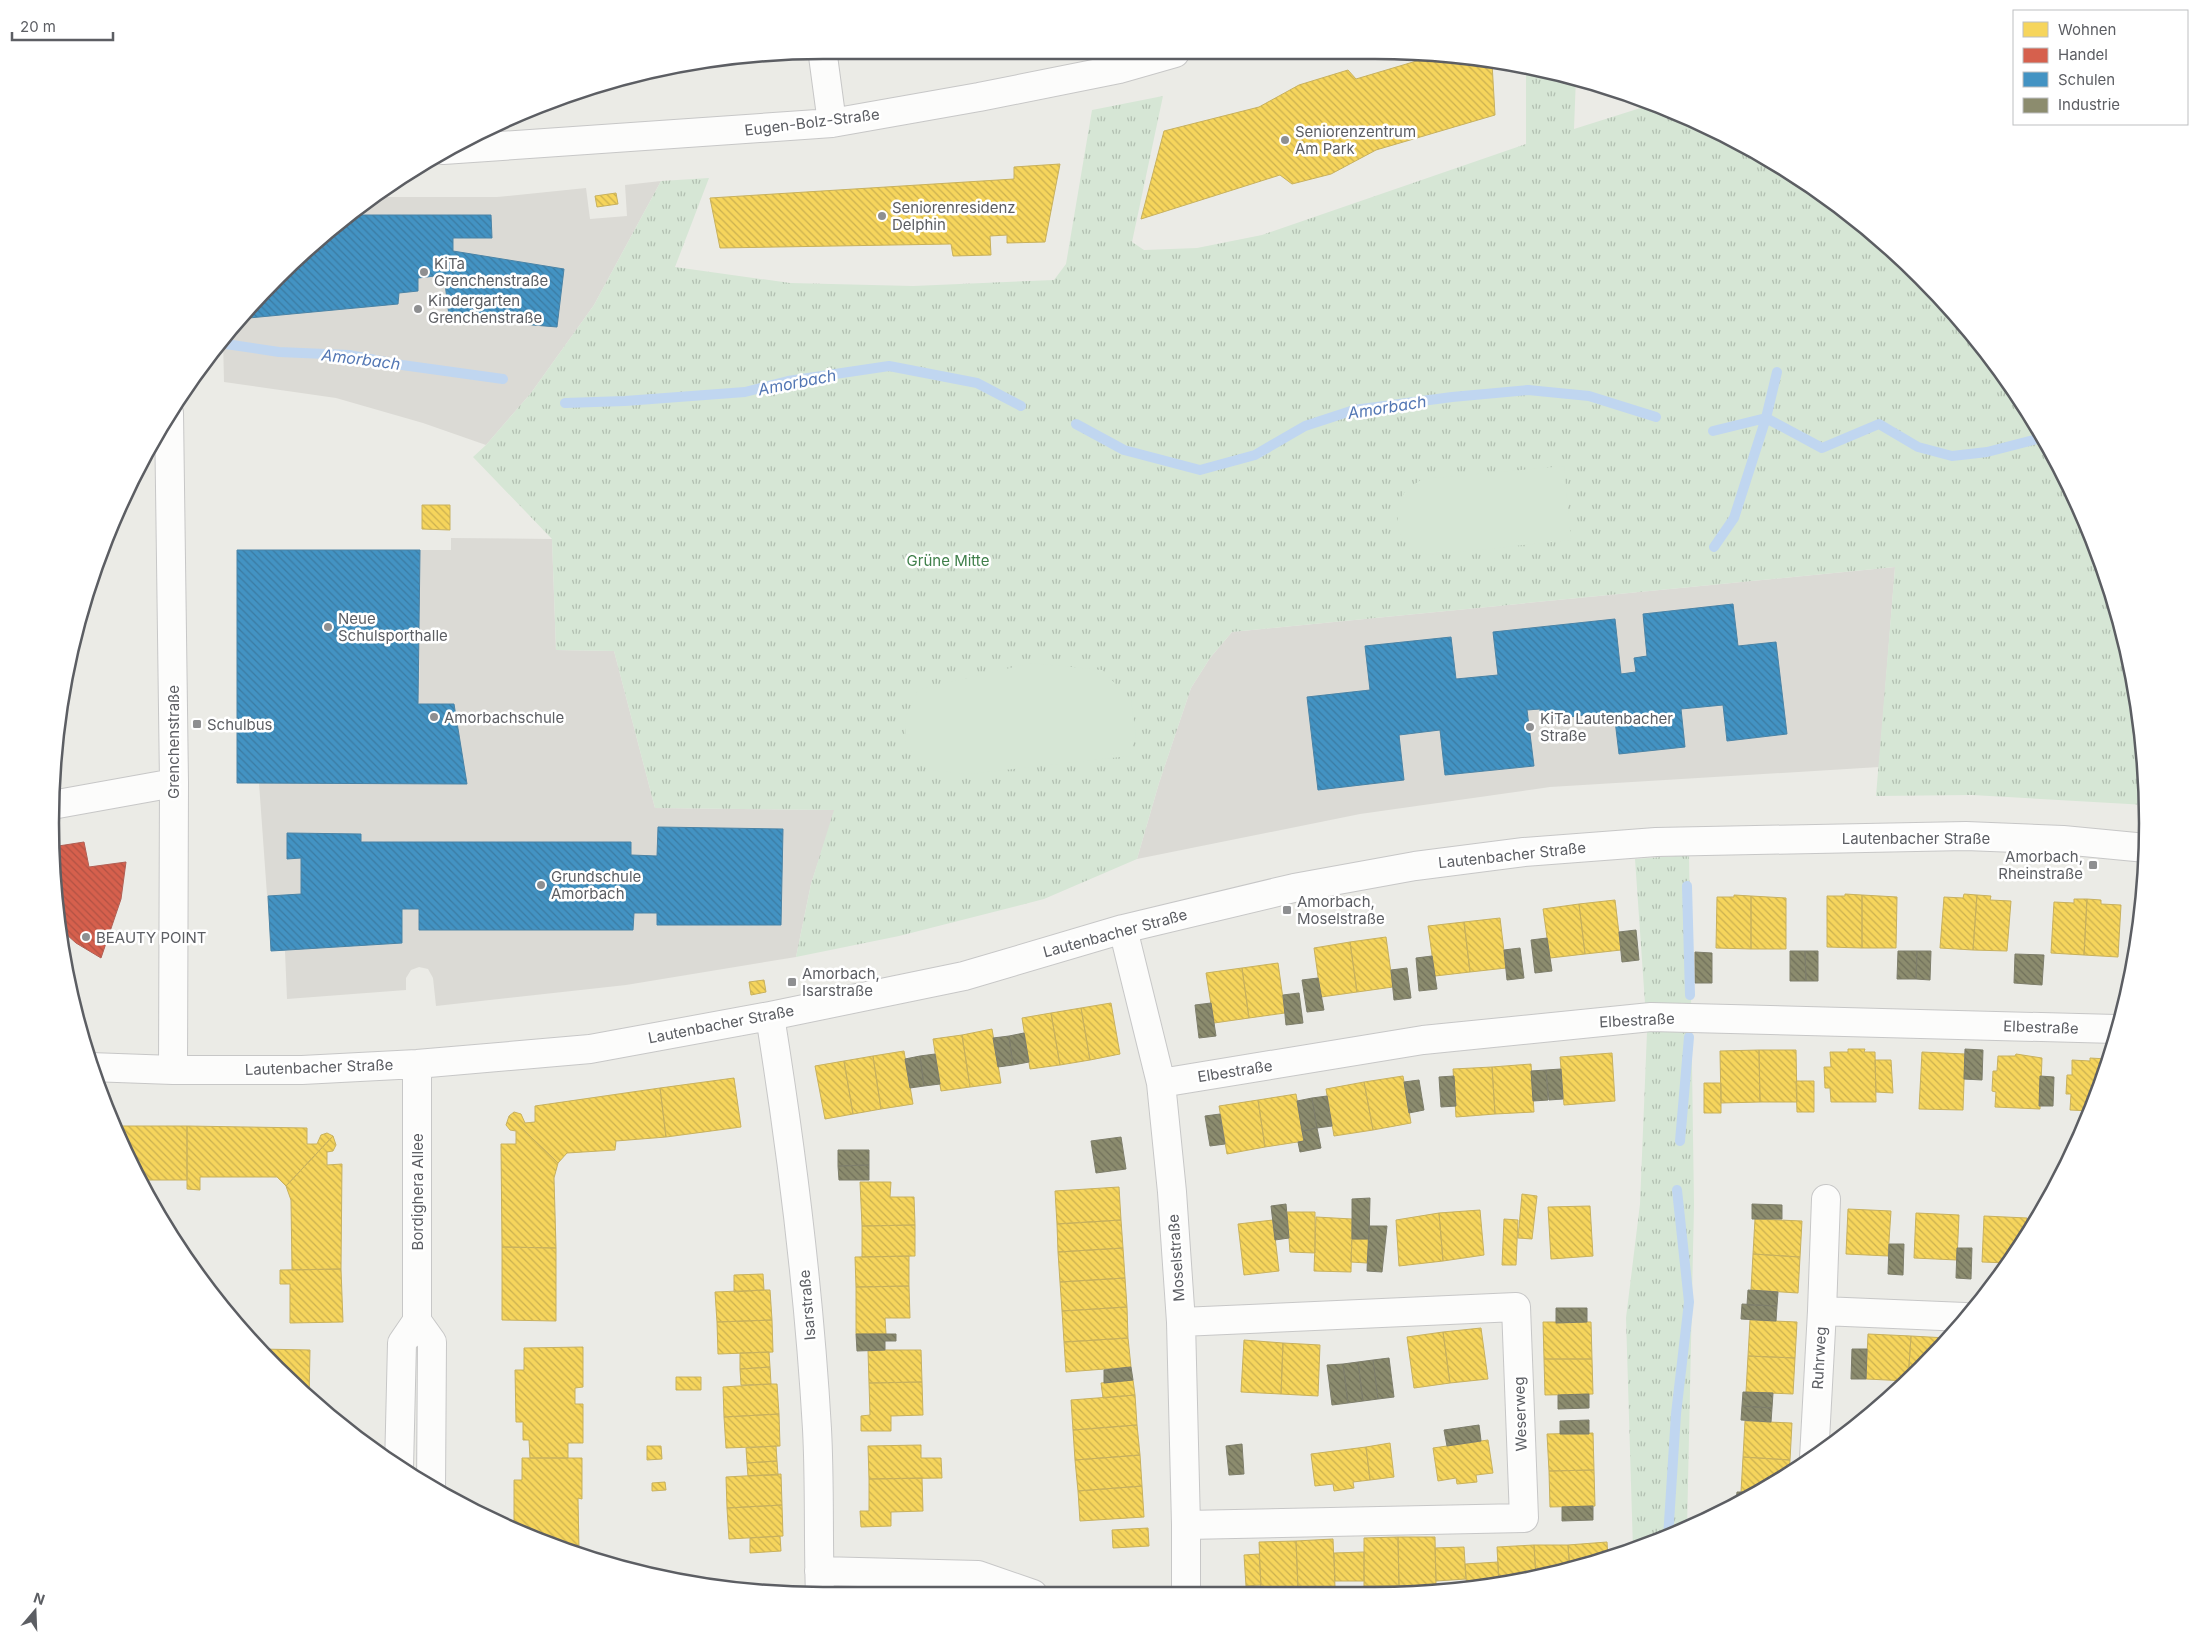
<svg xmlns="http://www.w3.org/2000/svg" width="2198" height="1646" font-family="Inter,sans-serif">
<style>
.education{fill:#dbdad5}
.park{fill:url(#park-tufts)}
.pitch{fill:#d6e6d5}
.homes{fill:url(#homes-back-hatch);stroke:#c8b15e}
.shops{fill:url(#shops-back-hatch);stroke:#b15f54}
.schools{fill:url(#schools-back-hatch);stroke:#4a83a6}
.industry{fill:url(#industry-back-hatch);stroke:#7e7e6b}
.lines{fill:none;stroke-linecap:round;stroke-linejoin:round}
.stream{stroke:#c0d6f0;stroke-width:10}
.minor-casing{stroke:#c7c7c7;stroke-width:30}
.minor{stroke:#fcfcfb;stroke-width:28}
.poi-dot{fill:#8e8f91;stroke:#fff;stroke-width:2}
.labels{text-anchor:middle;dominant-baseline:central;stroke-width:5;stroke-linejoin:round;paint-order:stroke}
.street-label{font-size:15px;fill:#5c5e63;stroke:#fff}
.poi-label{font-size:15px;fill:#5c5e63;stroke:#fff;text-anchor:start}
.park-label{font-size:15px;fill:#3f7f4a;stroke:#fff}
.water-label{font-size:16px;font-style:italic;fill:#5377b4;stroke:#fff}
.rim{fill:none;stroke:#5c5e63;stroke-width:2.5}
</style>
<defs>
<pattern id="park-tufts" width="24" height="20" patternUnits="userSpaceOnUse" patternTransform="scale(1.25)"><rect width="24" height="20" fill="#d6e6d5"/><path d="M3 7l-1-3M5 7V3M7 7l1-3M15 17l-1-3M17 17v-4M19 17l1-3" fill="none" stroke="#b1beb0"/></pattern>
<pattern id="homes-back-hatch" width="6" height="6" patternUnits="userSpaceOnUse" patternTransform="scale(1.25)"><rect width="6" height="6" fill="#f6d55c"/><path d="M-1 5l2 2M0 0l6 6M5-1l2 2" fill="none" stroke="#cab050"/></pattern>
<pattern id="shops-back-hatch" width="6" height="6" patternUnits="userSpaceOnUse" patternTransform="scale(1.25)"><rect width="6" height="6" fill="#d6604d"/><path d="M-1 5l2 2M0 0l6 6M5-1l2 2" fill="none" stroke="#b15244"/></pattern>
<pattern id="schools-back-hatch" width="6" height="6" patternUnits="userSpaceOnUse" patternTransform="scale(1.25)"><rect width="6" height="6" fill="#4393c3"/><path d="M-1 5l2 2M0 0l6 6M5-1l2 2" fill="none" stroke="#3b7ba2"/></pattern>
<pattern id="industry-back-hatch" width="6" height="6" patternUnits="userSpaceOnUse" patternTransform="scale(1.25)"><rect width="6" height="6" fill="#8c8c6e"/><path d="M-1 5l2 2M0 0l6 6M5-1l2 2" fill="none" stroke="#70705a"/></pattern>
</defs>
<rect width="100%" height="100%" fill="#ebebe6"/>
<path class="education" d="M661,181L594,305L531,393L486,445L423,423L336,398L224,382L223,338L242,313L314,242L376,197H497L586,188L590,219L627,216L625,185Z
M451,538L552,539L556,650L614,651L655,808L835,810L811,884L796,957L626,985L436,1006L433,978L428,969L419,967L411,970L406,978V990L287,999L285,951H271L259,783H237V550H451Z
M1895,567L1879,767L1550,787L1360,814L1137,859L1159,783L1191,688L1210,658L1232,632Z"/>
<path class="park" d="M1526,68L1576,77L1574,129L1650,105L1717,130L1845,210L1922,277L2018,393L2089,527L2133,672L2146,805L1972,795L1876,796L1895,567L1232,632L1210,658L1191,688L1159,783L1137,859L1044,899L899,936L796,957L811,884L834,810L655,808L614,651L556,650L552,539L473,457L486,445L531,393L594,305L661,181L709,178L675,267L790,283L913,286L1054,280L1066,264L1092,110L1163,96L1132,242L1144,250L1197,248L1262,235L1526,144Z
M1689,855L1694,1205L1687,1529L1671,1537L1633,1550L1626,1318L1640,1204L1647,1032L1635,859Z"/>
<path class="pitch" d="M1564,466L1571,540L1430,555L1411,550L1399,533L1397,509L1405,491L1422,479Z
M1031,663L1102,670L1131,700L1136,735L1129,756L969,774L928,770L906,746L905,719L918,690Z"/>
<path class="homes" d="M1440,54L1492,63L1495,115L1376,150L1331,174L1292,184L1280,175L1141,219L1164,131L1259,107L1299,85L1348,70L1356,79Z
M1060,164L1045,242L1007,243V235L990,236L991,255L953,256L951,244L720,248L710,198L1014,179V167Z
M616,193L618,204L597,207L595,196Z
M422,505H450V530L422,529Z
M1845,894L1862,895V948L1827,947V896H1845Z
M1964,894L1977,895L1973,950L1940,948L1944,897L1963,898Z
M1734,895L1751,896V949L1716,948L1717,897H1734Z
M1862,895L1897,897L1896,948H1862Z
M1977,895L1991,896L1990,900L2011,901L2007,951L1973,950Z
M1751,896L1786,898V949H1751Z
M2074,899H2087L2084,955L2051,953L2054,902L2074,903Z
M2087,899L2101,900V904L2121,905L2118,957L2084,955Z
M1615,900L1621,950L1585,954L1579,904Z
M1579,904L1585,954L1550,958L1543,909Z
M1500,918L1506,968L1470,972L1464,922Z
M1464,922L1470,972L1435,976L1428,926Z
M1386,937L1393,987L1357,992L1350,942Z
M1350,942L1357,992L1321,997L1314,948Z
M1278,963L1285,1013L1249,1018L1242,968Z
M1242,968L1249,1018L1214,1023L1206,973Z
M764,980L766,992L751,995L749,982Z
M1111,1003L1120,1054L1090,1060L1081,1008Z
M1081,1008L1090,1060L1060,1065L1051,1013Z
M1051,1013L1060,1065L1030,1069L1022,1018Z
M992,1029L1001,1083L970,1087L962,1035Z
M962,1035L970,1087L941,1091L933,1039Z
M1848,1049H1865L1864,1052H1875L1876,1102H1831L1830,1088H1825L1824,1067H1831L1830,1052H1848Z
M1759,1050L1760,1102L1721,1103L1720,1051Z
M1759,1050H1796L1797,1102H1760Z
M904,1051L913,1104L881,1109L873,1056Z
M1922,1052L1965,1054L1963,1110L1919,1109Z
M1612,1053L1615,1101L1564,1105L1560,1057Z
M2016,1054L2042,1058L2040,1109L1995,1107L1996,1092L1992,1091L1993,1071H1997L1998,1056H2015Z
M873,1056L881,1109L853,1114L844,1061Z
M2090,1058L2107,1059L2091,1111L2070,1110L2071,1094H2066L2067,1075H2072V1060L2090,1061Z
M1875,1060H1891L1893,1093L1876,1092Z
M844,1061L853,1114L825,1119L815,1066Z
M1531,1064L1534,1112L1495,1114L1492,1067Z
M1492,1067L1495,1114L1456,1117L1453,1069Z
M1403,1076L1411,1123L1373,1130L1364,1082Z
M734,1078L741,1127L666,1137L660,1088Z
M1796,1081H1814V1112H1797Z
M1364,1082L1373,1130L1334,1136L1326,1089Z
M1704,1083H1721V1113H1704Z
M660,1088L666,1137L616,1141L615,1150L567,1153L558,1163L509,1116L514,1112L521,1114L525,1123L535,1122V1106Z
M1296,1094L1304,1141L1265,1147L1258,1100Z
M1258,1100L1265,1147L1227,1154L1219,1106Z
M509,1116L558,1163L554,1178L556,1248L502,1247L501,1144H516V1131L510,1130L506,1125Z
M113,1126H187V1180H139L130,1165Z
M187,1126L307,1128V1144H317L321,1135L327,1133L333,1136L286,1186L277,1177H200V1190L187,1189Z
M333,1136L336,1145L333,1151L327,1152V1165L342,1164L341,1269L292,1270L291,1200L286,1186Z
M860,1182H891L890,1197H914L915,1225L862,1226Z
M1119,1187L1121,1220L1057,1224L1055,1191Z
M1522,1194L1537,1196L1532,1239L1518,1238Z
M1590,1206L1593,1256L1551,1259L1548,1207Z
M1848,1209L1891,1211L1888,1256L1846,1254Z
M1480,1210L1484,1255L1443,1261L1439,1213Z
M1287,1212H1315V1253L1290,1252Z
M1439,1213L1443,1261L1399,1266L1396,1220Z
M1916,1213L1959,1215L1957,1260L1914,1258Z
M1984,1216L2027,1218L2026,1238L2009,1263L1982,1262Z
M1316,1217L1352,1219L1351,1272L1314,1271Z
M1504,1219L1518,1220L1516,1265H1502Z
M1755,1219L1802,1221L1800,1257L1753,1254Z
M1121,1220L1123,1248L1058,1252L1057,1224Z
M1273,1220L1279,1271L1244,1275L1238,1224Z
M915,1225V1256L862,1257V1226Z
M1352,1239H1369L1367,1263L1351,1262Z
M502,1247L556,1248V1321L502,1320Z
M1123,1248L1125,1278L1060,1282L1058,1252Z
M1753,1254L1800,1257L1798,1293L1751,1290Z
M909,1256V1286L856,1287L855,1257Z
M341,1269L343,1322L290,1323V1284H280V1270Z
M763,1274L764,1290L734,1292V1275Z
M1125,1278L1127,1307L1062,1311L1060,1282Z
M909,1286L910,1318H885L886,1334H856V1287Z
M764,1290H770L772,1320L717,1322L715,1292Z
M1127,1307L1128,1338L1064,1342L1062,1311Z
M772,1320L773,1352L718,1354L717,1322Z
M1750,1320L1797,1322L1795,1358L1748,1356Z
M1543,1322H1591L1592,1359H1544Z
M1481,1328L1488,1379L1450,1383L1443,1332Z
M1443,1332L1450,1383L1414,1388L1407,1337Z
M1868,1334L1911,1336L1908,1381L1866,1379Z
M1911,1336L1947,1338L1922,1369L1908,1381Z
M1128,1338L1131,1367L1066,1372L1064,1342Z
M1244,1340L1283,1343L1281,1394L1241,1392Z
M1283,1343L1320,1345L1318,1396L1281,1394Z
M583,1347V1387L575,1388V1404H583V1443H568V1458H530L529,1440H523V1422H516L515,1370H524V1348Z
M260,1349L310,1350L309,1398L277,1370Z
M885,1350H921L922,1382L869,1383L868,1351Z
M769,1352L770,1367L740,1369V1353Z
M1748,1356L1795,1358L1793,1394L1746,1392Z
M1544,1359H1592L1593,1394L1545,1395Z
M770,1367L771,1384L741,1385L740,1369Z
M676,1377H701V1390H676Z
M1133,1380L1135,1395L1103,1398L1101,1383Z
M922,1382L923,1415L891,1416V1431H861V1416L870,1415L869,1383Z
M771,1384H777L779,1414L724,1417L723,1387Z
M1135,1395L1137,1425L1073,1430L1071,1400Z
M779,1414L780,1446L726,1448L724,1417Z
M1745,1421L1792,1423L1790,1460L1743,1457Z
M1137,1425L1140,1455L1075,1460L1073,1430Z
M1593,1433L1594,1470L1549,1471L1547,1434Z
M1488,1440L1493,1473L1476,1475L1477,1482L1457,1484L1456,1478L1438,1481L1433,1448Z
M1390,1443L1394,1477L1370,1480L1366,1447Z
M921,1445V1458H941L942,1478L869,1479L868,1446Z
M647,1446H661L662,1459L647,1460Z
M776,1446L777,1461L747,1463L746,1448Z
M1366,1447L1370,1480L1353,1482L1354,1488L1334,1491L1333,1484L1315,1486L1311,1454Z
M1140,1455L1142,1486L1078,1491L1075,1460Z
M1743,1457L1790,1460L1789,1474L1753,1493L1741,1492Z
M522,1458H582V1499L578,1498L579,1551H571V1553L514,1528V1480H522Z
M777,1461L778,1475L748,1476L747,1463Z
M1594,1470L1595,1506L1550,1507L1549,1471Z
M781,1474L782,1505L727,1508L726,1477Z
M922,1478L923,1511L891,1512V1526L861,1527L860,1511H869V1479Z
M665,1482L666,1490L652,1491V1483Z
M1142,1486L1144,1517L1080,1521L1078,1491Z
M782,1505L783,1536L729,1539L727,1508Z
M1148,1528L1149,1546L1113,1548L1112,1530Z
M780,1536L781,1551L750,1553V1538Z
M1398,1537H1435L1436,1585L1399,1586Z
M1398,1537L1399,1586H1364V1538Z
M1333,1539L1335,1587L1298,1589L1296,1541Z
M1296,1541L1298,1589L1261,1590L1259,1542Z
M1607,1542L1608,1559L1570,1571L1568,1545Z
M1534,1545H1568L1570,1571L1536,1577Z
M1534,1545L1536,1577L1499,1585L1497,1547Z
M1464,1547L1466,1579L1436,1581L1435,1548Z
M1364,1552V1581H1335L1334,1553Z
M1259,1554L1261,1585L1246,1586L1244,1555Z
M1498,1562L1499,1585L1467,1590L1465,1564Z
M875,1587H931V1595H875Z"/>
<path class="shops" d="M84,842L89,867L126,862L121,899L101,958L76,943L66,934L60,899L55,900L52,873V847Z"/>
<path class="schools" d="M351,215H491L492,238H453V251L564,269L557,327L521,324V312H502V320L449,316L444,275L418,278V291L399,293L398,304L238,319L314,242Z
M237,550H420L418,704H454L467,784L237,783Z
M1733,604L1738,646L1776,642L1787,734L1727,741L1723,705L1681,709L1685,747L1619,754L1614,712L1541,720L1540,709L1527,710L1534,766L1445,775L1440,730L1399,735L1404,780L1318,790L1307,697L1370,690L1365,646L1451,637L1456,679L1498,675L1493,632L1615,619L1621,674L1636,672L1634,658L1647,656L1643,614Z
M658,827L783,829L781,925H657V913H634L633,930H419V909H402V943L271,951L268,896L301,894V858L287,859V833L361,834V842H631V855L657,856Z"/>
<path class="industry" d="M1636,930L1639,960L1622,962L1619,932Z
M1547,938L1552,971L1535,973L1531,940Z
M1520,948L1524,978L1507,980L1504,950Z
M1790,951H1805L1806,981H1790Z
M1805,951H1818V981H1806Z
M1898,951H1917L1916,979H1897Z
M1917,951H1931L1930,980L1916,979Z
M1695,952L1712,953V983H1695Z
M2015,954L2044,955L2042,985L2014,983Z
M1432,956L1437,989L1419,991L1416,958Z
M2128,959L2135,960L2129,988H2126Z
M1407,968L1411,998L1394,1000L1391,970Z
M1318,978L1324,1010L1307,1012L1302,980Z
M1299,993L1303,1023L1286,1025L1283,995Z
M1211,1003L1216,1036L1199,1038L1195,1005Z
M1024,1033L1029,1062L1013,1065L1009,1036Z
M1009,1036L1013,1065L998,1067L993,1038Z
M1965,1049L1983,1050L1982,1080L1964,1079Z
M935,1054L940,1084L924,1086L920,1056Z
M920,1056L924,1086L910,1088L905,1059Z
M1561,1069L1563,1099L1549,1100L1546,1070Z
M1546,1070L1548,1100L1533,1101L1531,1071Z
M1454,1076L1456,1106L1441,1107L1439,1077Z
M2040,1076L2054,1077L2053,1106H2039Z
M1419,1080L1424,1110L1409,1113L1404,1082Z
M1327,1096L1332,1126L1317,1128L1312,1098Z
M1312,1098L1317,1128L1302,1131L1297,1101Z
M1220,1114L1225,1144L1210,1146L1205,1116Z
M1317,1128L1321,1148L1300,1152L1298,1142L1304,1141L1302,1131Z
M1121,1137L1126,1169L1096,1173L1091,1141Z
M838,1150H869V1165L838,1166Z
M869,1165V1180H839L838,1166Z
M1370,1198L1369,1239H1352V1199Z
M1286,1204L1289,1238L1275,1240L1271,1206Z
M1752,1204L1782,1205V1219H1752Z
M1369,1226H1387L1382,1272L1367,1271Z
M1889,1244H1904L1903,1275L1888,1274Z
M1957,1248H1972L1971,1279L1956,1278Z
M1748,1290L1778,1292L1777,1306L1747,1305Z
M1742,1304L1777,1306L1776,1321L1741,1319Z
M1556,1308H1587V1322L1556,1323Z
M856,1334H896V1341H885V1350L857,1351Z
M1852,1349H1867L1866,1379H1851Z
M1389,1358L1394,1397L1378,1399L1373,1360Z
M1373,1360L1378,1399L1363,1401L1358,1362Z
M1358,1362L1363,1401L1348,1403L1343,1364Z
M1343,1364L1348,1403L1332,1405L1327,1365Z
M1131,1367L1133,1380L1104,1383V1370Z
M1743,1392L1773,1393L1772,1408L1742,1406Z
M1589,1394V1408L1558,1409V1395Z
M1742,1406L1772,1408L1771,1422L1741,1420Z
M1589,1420V1434H1560V1421Z
M1479,1425L1481,1441L1447,1446L1444,1430Z
M1242,1444L1244,1474L1229,1475L1226,1446Z
M1737,1492H1741L1753,1493L1736,1502Z
M1593,1506V1520L1562,1521V1507Z"/>
<g class="lines">
<path class="stream" d="M219,343L279,352L349,355L402,365L503,379
M565,403L625,401L745,392L788,381L889,366L977,383L1021,406
M1076,424L1124,450L1200,470L1255,455L1305,426L1354,410L1452,397L1528,390L1589,396L1656,417
M1713,431L1766,418L1822,448L1879,424L1918,447L1952,456L1987,452L2041,438
M1714,547L1734,518L1766,418L1777,372
M1687,886L1690,995
M1680,1141L1689,1037
M1668,1538L1676,1414L1689,1302L1677,1190"/>
<g class="minor-casing">
<path id="minor" d="M823,56L832,123
M443,150L832,123L979,97L1119,69L1175,53
M169,413L174,783L173,1070
M52,805L174,783
M1123,929L1161,1083L1172,1192L1181,1322L1186,1525V1592
M770,1016C792,1153 809,1290 817,1429C820,1485 818,1540 820,1596
M90,1067L173,1070H302L417,1064L590,1049L770,1016L964,976L1123,929L1294,888L1415,866L1524,852L1656,842L1966,836L2063,840L2146,848
M1161,1083L1423,1040L1651,1017L2116,1029
M1822,1311L1826,1199
M417,1321L432,1342L431,1489
M1181,1322L1516,1307L1524,1518L1186,1525
M1814,1458L1822,1311L1965,1317
M399,1468L402,1343L417,1321V1064
M819,1571L978,1575L1033,1594"/>
</g>
<use href="#minor" class="minor"/>
</g>
<g class="poi-dot">
<circle cx="1285" cy="140" r="5"/>
<circle cx="882" cy="216" r="5"/>
<circle cx="424" cy="272" r="5"/>
<circle cx="418" cy="309" r="5"/>
<circle cx="328" cy="627" r="5"/>
<circle cx="434" cy="717" r="5"/>
<rect x="192" y="719" width="10" height="10" rx="2.5"/>
<circle cx="1530" cy="727" r="5"/>
<rect x="2088" y="860" width="10" height="10" rx="2.5"/>
<circle cx="541" cy="885" r="5"/>
<rect x="1282" y="905" width="10" height="10" rx="2.5"/>
<circle cx="86" cy="937" r="5"/>
<rect x="787" y="977" width="10" height="10" rx="2.5"/>
</g>
<g class="labels">
<g class="street-label">
<text transform="translate(812 122) rotate(-7)">Eugen-Bolz-Straße</text>
<text transform="translate(173 742) rotate(-90)">Grenchenstraße</text>
<text x="1916" y="838">Lautenbacher Straße</text>
<text transform="translate(1512 855) rotate(-6)">Lautenbacher Straße</text>
<text transform="translate(1115 933) rotate(-15)">Lautenbacher Straße</text>
<text transform="translate(1637 1020) rotate(-3)">Elbestraße</text>
<text transform="translate(721 1024) rotate(-11)">Lautenbacher Straße</text>
<text transform="translate(2041 1027) rotate(2)">Elbestraße</text>
<text transform="translate(319 1067) rotate(-2)">Lautenbacher Straße</text>
<text transform="translate(1235 1071) rotate(-9)">Elbestraße</text>
<text transform="translate(417 1192) rotate(-90)">Bordighera Allee</text>
<text transform="translate(1176 1258) rotate(-94)">Moselstraße</text>
<text transform="translate(807 1305) rotate(-95)">Isarstraße</text>
<text transform="translate(1819 1358) rotate(-87)">Ruhrweg</text>
<text transform="translate(1520 1414) rotate(-92)">Weserweg</text>
</g>
<g class="poi-label">
<text x="1295" y="131">Seniorenzentrum<tspan x="1295" dy="17">Am Park</tspan></text>
<text x="892" y="207">Seniorenresidenz<tspan x="892" dy="17">Delphin</tspan></text>
<text x="434" y="263">KiTa<tspan x="434" dy="17">Grenchenstraße</tspan></text>
<text x="428" y="300">Kindergarten<tspan x="428" dy="17">Grenchenstraße</tspan></text>
<text x="338" y="618">Neue<tspan x="338" dy="17">Schulsporthalle</tspan></text>
<text x="444" y="717">Amorbachschule</text>
<text x="1540" y="718">KiTa Lautenbacher<tspan x="1540" dy="17">Straße</tspan></text>
<text x="207" y="724">Schulbus</text>
<text x="2083" y="856" text-anchor="end">Amorbach,<tspan x="2083" dy="17">Rheinstraße</tspan></text>
<text x="551" y="876">Grundschule<tspan x="551" dy="17">Amorbach</tspan></text>
<text x="1297" y="901">Amorbach,<tspan x="1297" dy="17">Moselstraße</tspan></text>
<text x="96" y="937">BEAUTY POINT</text>
<text x="802" y="973">Amorbach,<tspan x="802" dy="17">Isarstraße</tspan></text>
</g>
<g class="park-label">
<text x="948" y="560">Grüne Mitte</text>
</g>
<g class="water-label">
<text transform="translate(361 359) rotate(7)">Amorbach</text>
<text transform="translate(797 382) rotate(-11)">Amorbach</text>
<text transform="translate(1387 407) rotate(-9)">Amorbach</text>
</g>
</g>
<path d="M0 0H2198V1646H0ZM823 59H1375A764 764 0 0 1 2139 823V823A764 764 0 0 1 1375 1587H823A764 764 0 0 1 59 823V823A764 764 0 0 1 823 59Z" fill="#fff" fill-rule="evenodd"/>
<path class="rim" d="M823 59H1375A764 764 0 0 1 2139 823V823A764 764 0 0 1 1375 1587H823A764 764 0 0 1 59 823V823A764 764 0 0 1 823 59Z"/>
<rect x="2013" y="10" width="175" height="115" fill="#ffffff" stroke="#bebfc1"/>
<rect x="2023" y="22" width="25" height="15" fill="#f6d55c" stroke="#bebfc1"/>
<text x="2058" y="35" font-size="15" fill="#5c5e63">Wohnen</text>
<rect x="2023" y="48" width="25" height="15" fill="#d6604d" stroke="#bebfc1"/>
<text x="2058" y="60" font-size="15" fill="#5c5e63">Handel</text>
<rect x="2023" y="72" width="25" height="15" fill="#4393c3" stroke="#bebfc1"/>
<text x="2058" y="85" font-size="15" fill="#5c5e63">Schulen</text>
<rect x="2023" y="98" width="25" height="15" fill="#8c8c6e" stroke="#bebfc1"/>
<text x="2058" y="110" font-size="15" fill="#5c5e63">Industrie</text>
<g transform="translate(35 1611) rotate(19)" stroke="#ffffff" stroke-width="4" paint-order="stroke">
<path d="M0-4L9 19L0 12L-9 19Z" fill="#5c5e63"/>
<text y="-8" font-size="14" font-weight="bold" text-anchor="middle" fill="#5c5e63">N</text>
</g>
<path d="M12 32v8h101v-8" fill="none" stroke="#5c5e63" stroke-width="2.5"/>
<text x="20" y="32" font-size="15" fill="#5c5e63" stroke="#ffffff" stroke-width="4" paint-order="stroke">20 m</text>
</svg>
